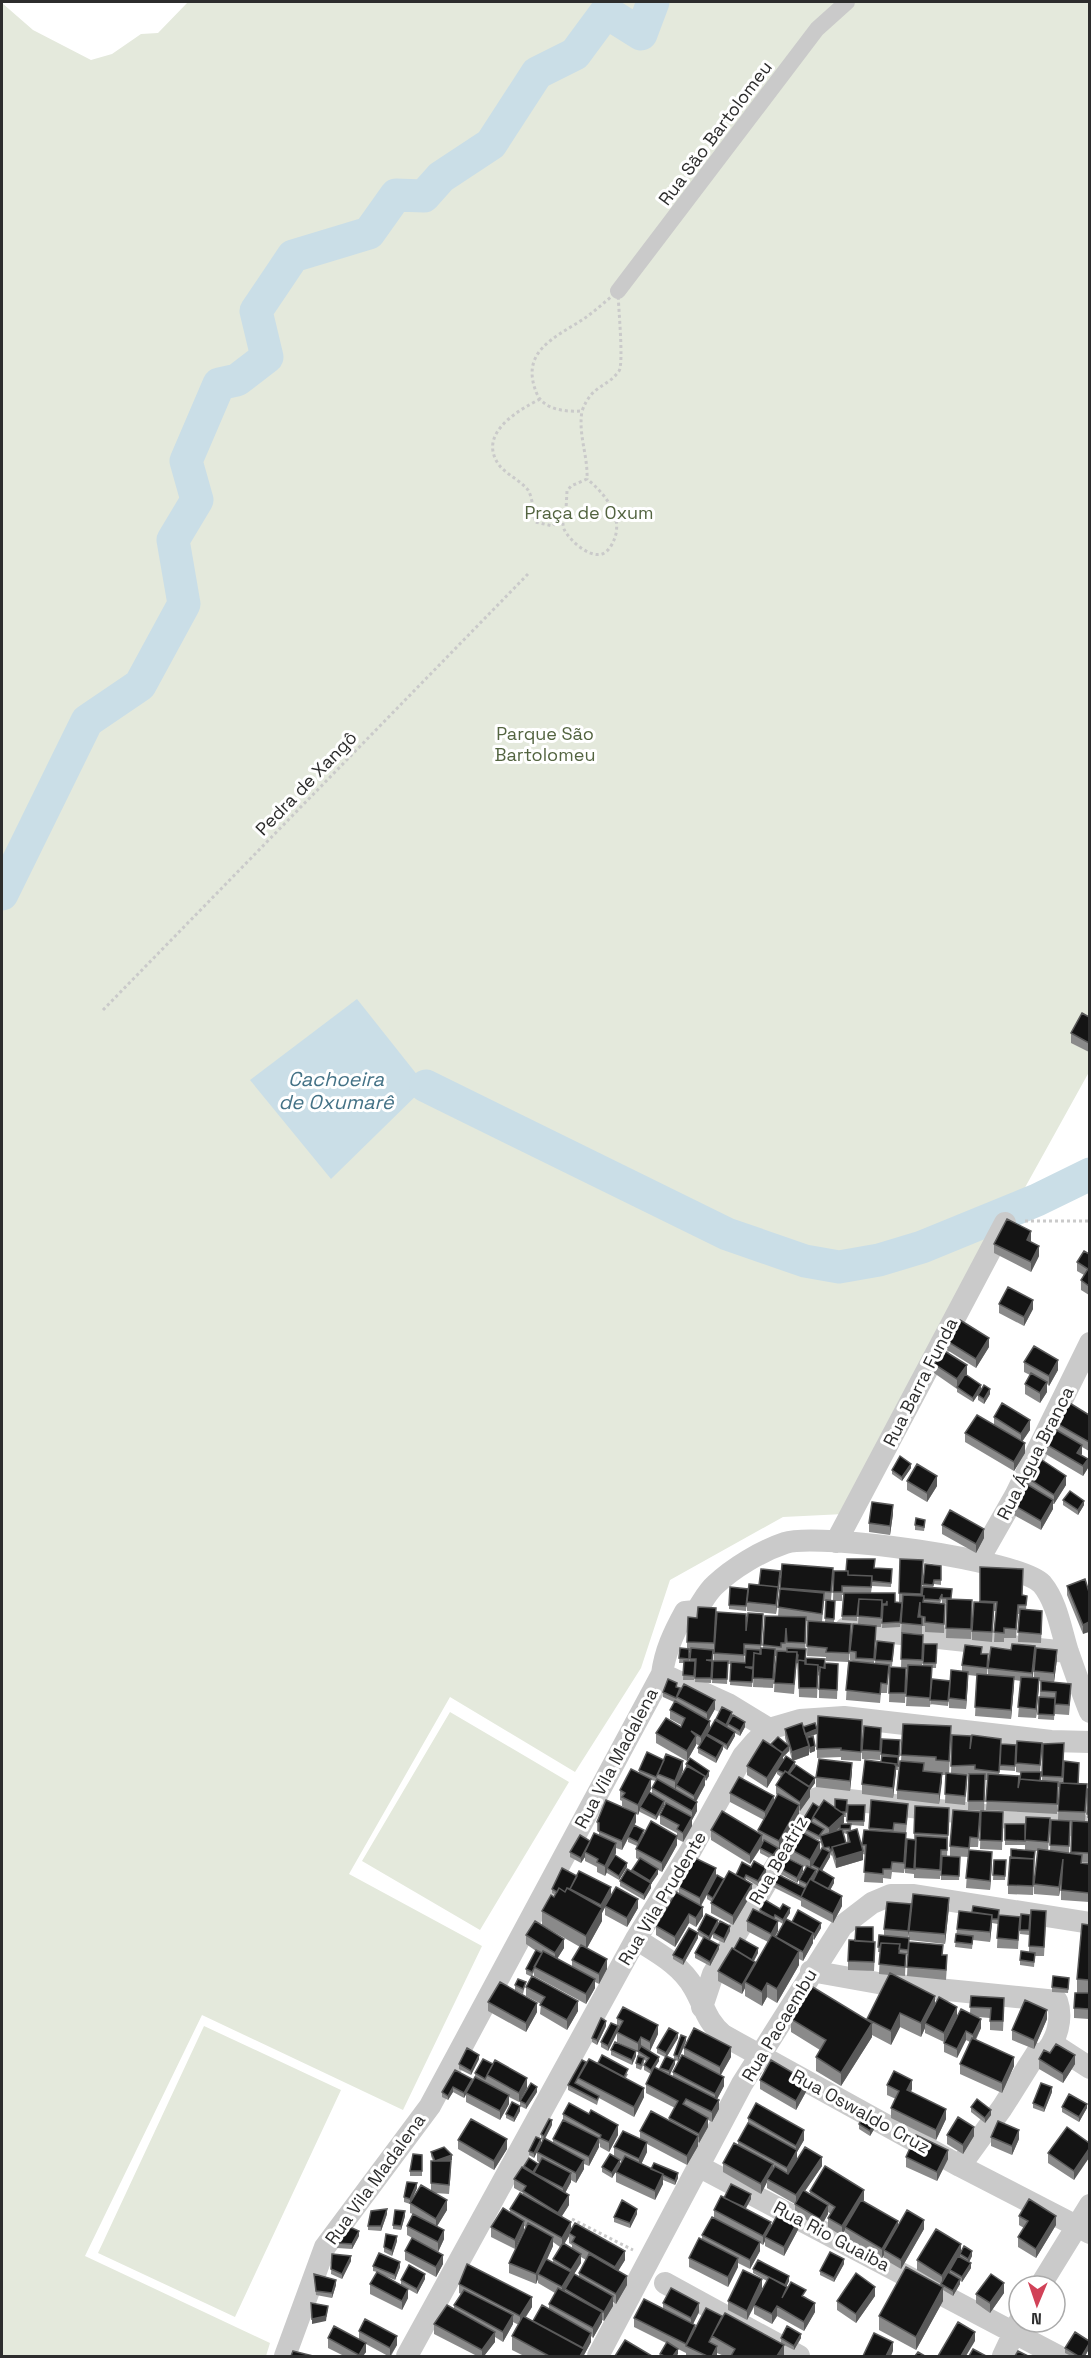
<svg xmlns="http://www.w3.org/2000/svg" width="1091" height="2358" font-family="'Space Grotesk',sans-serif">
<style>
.green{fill:#e4e9dc}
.water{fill:#cadee7}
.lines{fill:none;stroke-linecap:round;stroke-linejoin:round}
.river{stroke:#cadee7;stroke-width:33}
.path{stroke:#cacaca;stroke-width:3;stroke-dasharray:3 3;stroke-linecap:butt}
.pedestrian{stroke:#cacaca;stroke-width:16}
.minor{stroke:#cacaca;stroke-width:22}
.wall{fill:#8a8a8a;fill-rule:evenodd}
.shaded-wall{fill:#5a5a5a}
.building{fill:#141414;stroke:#5a5a5a;stroke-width:1.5}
.labels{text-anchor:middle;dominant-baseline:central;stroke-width:6;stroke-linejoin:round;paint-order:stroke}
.street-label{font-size:18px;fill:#2d2d2d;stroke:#fff}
.park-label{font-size:18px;fill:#536440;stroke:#fff}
.water-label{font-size:20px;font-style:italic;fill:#447286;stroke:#fff}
</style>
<rect width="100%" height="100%" fill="#fff"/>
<path class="green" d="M188,2H1089V1072L844,1514L783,1517L670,1580L641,1668L575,1772L450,1697L349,1874L482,1946L403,2110L202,2015L85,2256L270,2343L266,2356H2V3L33,30L91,60L112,54L141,34L158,33Z
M450,1712L569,1782L480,1930L362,1861Z
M204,2026L341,2090L235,2317L98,2253Z"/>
<path class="water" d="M357,999L426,1086L331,1179L250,1080Z"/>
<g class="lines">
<path class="river" d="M2,894L87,721L140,685L184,604L173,540L197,500L186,461L219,384L237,380L267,357L256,311L293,256L369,233L396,195L424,196L441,177L491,144L537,73L575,54L606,12L641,34L653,2
M426,1086L727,1234L805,1261L839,1267L879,1260L922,1247L1037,1200L1090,1174"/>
<path class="path" d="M618,291C618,304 624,363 619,371C607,388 592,384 582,411C566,412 544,410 537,394C519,352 554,338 582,320C594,312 606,301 618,291Z
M540,399C517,411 477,434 499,465C507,475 520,480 528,490C533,498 533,512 535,522L553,526L566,509L567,491L571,486L587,479C588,455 578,435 582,411
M565,511C563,517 562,523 564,529C569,540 589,558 602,554C608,552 612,545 614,540C624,516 604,493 587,479
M103,1010L528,574
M1025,1221H1090
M572,2219L633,2250"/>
<path class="pedestrian" d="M618,291L817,29L847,2"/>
<path class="minor" d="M836,1542L1005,1223
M978,1561L1015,1496L1090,1343
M846,1628L1067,1652
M662,1674L728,1704L769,1729
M636,1939C658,1953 681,1965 694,1988C705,2007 705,2019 723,2035L960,2166L1090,2233
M811,1971L878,1983L1057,2001C1063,2018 1057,2040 1045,2053L1036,2054L1002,2108L960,2166
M702,2007L713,1974L815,1799L821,1797L840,1799L1090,1827
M1053,2044L1090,2068
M700,2167L1058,2356
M665,2283L799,2356
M1040,2286L1090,2205
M285,2356L325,2247L430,2106L662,1674C665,1651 674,1632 685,1612L696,1611C702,1603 707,1592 715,1585C733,1568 761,1551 785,1543C818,1532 1020,1560 1042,1584C1057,1602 1061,1630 1068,1652C1075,1672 1082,1692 1090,1712
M407,2356L636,1939L691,1850L743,1756L756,1741L769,1729L800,1720L844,1717L1051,1741L1090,1742
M598,2356L742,2084L842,1926L872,1903L891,1895H914L1090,1923
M1003,2356L1019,2322"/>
</g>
<path class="wall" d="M1089,1017V1052L1071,1043V1033Z
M1031,1241V1242L1039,1256L1031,1272L994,1253V1244Z
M1089,1254V1295L1081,1290V1280L1084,1275L1077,1271V1262Z
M999,1304L1033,1309L1024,1326L999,1313Z
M947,1341L989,1347L976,1368L947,1350Z
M1024,1362L1058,1370L1049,1386L1047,1384V1392L1040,1403L1025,1394V1384L1030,1375L1024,1372Z
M934,1364L966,1375L981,1390L973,1402L957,1392V1389L934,1373Z
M990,1394L984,1404L978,1400V1395Z
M1089,1415V1451L1082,1447L1081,1455L1088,1468L1083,1476L1044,1453V1443L1056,1430V1423Z
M994,1417L1030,1430L1022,1442L1025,1453L1014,1471L965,1442V1433L994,1425Z
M911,1468L902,1481L892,1474V1470Z
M1026,1477L1066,1485L1054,1504H1053V1509L1041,1530L1012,1514V1504L1026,1484Z
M907,1481L937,1486L927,1502L907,1490Z
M1063,1500L1084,1505L1078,1515L1063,1505Z
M893,1514L890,1535L869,1532V1523Z
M915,1525H925L924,1531L915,1530Z
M942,1525L984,1538L976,1553L942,1534Z
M925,1564L941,1566V1585L934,1584L933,1588L951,1599L972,1600L971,1639L946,1638L947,1603H942V1599L940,1603L945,1613L944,1633L925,1632V1626H922V1634L901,1633L903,1602H899V1593L923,1569L922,1596Z
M980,1567L1022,1595L1027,1596L1026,1610L1042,1621L1041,1643L1018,1642L1019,1614H1018L1016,1638H1004V1642H994L996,1611H994L992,1642L972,1640V1631L980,1602Z
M874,1568L892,1569L891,1587L872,1586L871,1593L895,1602L902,1607L900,1627L882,1628L883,1608H882L881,1627H876L874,1663H875L877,1641L894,1648L892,1666H889L887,1693H881L880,1703L846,1700L848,1662L826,1661V1657L807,1656L808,1621H806L805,1664L825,1663L838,1673L837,1699L819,1698V1676L818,1675L817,1698L799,1697L798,1659H797L794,1694L774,1692L776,1656H775L773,1688L753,1687L754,1662L752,1687L730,1685L731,1664H728L727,1684L712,1683L714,1653L746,1631L763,1624L761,1648H763L765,1616L778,1617L780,1588L833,1577L831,1600H833L834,1571H846ZM842,1595H843L842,1620L857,1621L858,1607H859L858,1624L850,1651V1660L856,1662L849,1661L851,1633L834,1622L835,1601H842ZM824,1601H826L825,1622H822ZM744,1653H746L745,1663H744Z
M780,1576L776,1614L747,1611V1602L759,1585Z
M1085,1579L1083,1634L1067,1595V1586Z
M748,1593L746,1611L729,1609V1605Z
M716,1617L711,1683L695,1682L696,1664H695L694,1680H683L684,1663H679L680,1648H687V1642L697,1618ZM689,1651H691L690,1661H689Z
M902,1633L923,1635L922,1666H923L924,1644H937L936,1668H932L930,1707L906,1706L908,1669H906L905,1703L889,1702L890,1667L901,1668Z
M1035,1646L1033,1678H1034V1671L1057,1659L1054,1682L1071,1693L1069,1715L1055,1714V1701L1054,1720L1038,1719L1041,1681L1046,1682L1039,1681L1036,1718L1018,1717L1021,1681L1014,1680L1011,1719L975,1716L977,1676L968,1675L966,1709L949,1708V1699L948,1706L930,1704V1700L950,1681L962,1671V1665L982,1654L988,1664L987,1675H988V1668L1011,1650Z
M677,1687L680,1691L715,1709L709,1720L710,1728L716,1719L732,1716L745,1727L740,1736L735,1733V1736L727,1750L723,1747V1749L716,1763L698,1753V1748L700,1746L696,1744V1745L687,1761L656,1743V1733L681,1727V1725L670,1719V1710L674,1702L663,1697V1692Z
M903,1724L951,1740L949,1773L951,1774L952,1735L971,1744L1001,1748L1016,1745L1015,1771L1000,1770V1765L999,1775L1019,1785L1021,1773L1016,1772V1763L1042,1752L1040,1772L1041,1781H1042L1043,1744L1064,1752L1062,1783L1079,1784L1087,1793L1085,1822L1058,1820L1059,1787H1058L1057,1814L986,1810L988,1780H985L984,1811L968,1810L969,1774L963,1775L967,1784L965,1805L945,1803L946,1775H942L939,1804L897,1799V1790L901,1761Z
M785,1729L807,1738L815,1751L810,1753L809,1751V1755L793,1761L795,1766L815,1783L810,1790V1797L800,1811L799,1810V1814L779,1851L778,1850V1852L773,1860L760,1853V1849L750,1864L711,1840V1830L758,1833V1830L764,1820L730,1802V1793L774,1801L777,1795L776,1794V1785L781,1777L777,1774V1771L767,1788L747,1775V1766L771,1745V1744L787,1745L785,1738ZM789,1749L792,1760L783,1761V1757L789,1751Z
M862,1730L861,1761L841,1760V1757L817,1758V1749Z
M881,1737L880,1760L862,1759V1750Z
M900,1740L898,1770H896L893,1798L862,1794V1784L881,1762V1754Z
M686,1764L709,1776L705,1781V1785L696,1802L697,1811L692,1820V1826L683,1842L677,1839V1845L662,1872L658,1870V1874L651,1884V1888L644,1900L620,1886V1881L632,1872V1870L639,1860L636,1858V1849L637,1846L628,1842V1837L630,1835L622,1850L616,1848V1853L614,1856L627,1867L619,1880L607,1873V1872L605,1876L597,1872V1867L585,1861V1857L581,1863L570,1857V1852L599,1835V1832L597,1831V1822L629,1810L622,1806V1801L620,1800V1790L639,1773V1770H683L679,1781L686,1768ZM651,1780L656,1781L652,1788V1794L649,1793L651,1789ZM664,1804L665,1805L660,1815V1824L677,1833V1836L644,1834L634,1825L636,1822V1814L638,1815L640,1810V1812L656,1820Z
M852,1772L850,1791L816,1787V1777Z
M1088,1789H1089V1818H1087Z
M847,1800L846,1817H844L843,1824H847L848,1805H865L864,1826L851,1825V1831L862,1847L864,1830H869L871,1800L908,1813L906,1833L894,1832L906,1843L904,1873L892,1872L891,1879L883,1878V1883L864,1882L866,1855L863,1854V1860L836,1868L832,1855L831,1856L830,1854V1857L822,1871L834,1883L830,1890L842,1906L833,1923L801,1906V1901L771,1886V1881L805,1888L799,1885V1880L806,1867L788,1858V1848L799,1830V1826L819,1807L835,1808ZM843,1833L847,1834V1843H846ZM807,1835L819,1840L820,1839L822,1848L820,1851Z
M981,1811L1003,1812L1002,1850L980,1849Z
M949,1818L947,1856L960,1857L959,1880H941V1859L940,1879L914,1878V1874L905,1873V1868L914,1840V1833Z
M1051,1820L1070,1821L1069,1854H1071L1072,1821L1089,1822V1863L1082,1862V1863L1089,1864V1902L1061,1900V1883L1059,1896L1034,1894V1884L1038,1851L1025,1850V1840L1050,1828L1048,1851H1050Z
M980,1821L978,1847H970L969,1850L992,1862L990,1890L966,1888L968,1857L950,1856V1846Z
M1005,1824H1025V1845H1005Z
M1035,1851L1033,1895L1008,1894V1885Z
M994,1860H1006L1005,1880H993Z
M751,1867L766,1872L758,1886L746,1879V1880L752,1893L733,1925L711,1913V1903L712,1902L707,1899V1895L701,1906L703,1916L696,1927L689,1923L675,1947L656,1935V1926L679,1893V1887L716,1878L724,1881Z
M779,1868L803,1871L797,1883L779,1873Z
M552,1889L611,1895L638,1908L627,1927L605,1915V1907L602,1913V1921L587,1948L607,1969L599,1984L595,1982V1988L586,2004L534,1976V1972L532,1976L578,2011L567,2030L540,2014L541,2004L526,1996V1987L532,1977L526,1974V1969L536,1951L526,1944V1935L564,1948L557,1959L572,1967V1960L580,1947L542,1925V1911L555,1895L552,1893Z
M949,1907L945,1944L909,1940V1931Z
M780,1909L790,1913L786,1919L791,1922L821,1928L814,1940L813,1939V1943L803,1961L799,1959V1965L777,2003L767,1997L762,2006L745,1996V1988L742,1994L718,1981V1971L734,1949L758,1953L754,1961L755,1965L768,1942L747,1931V1921L760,1912V1910ZM778,1921L783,1924L776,1938L775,1937L778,1931Z
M911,1914L908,1938L909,1942L943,1955L947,1965L946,1980L907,1976L908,1954H906L905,1976L893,1975L935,2005L957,2016L970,2013L971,1996L1004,2008L1003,2031L990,2030V2018L978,2017L981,2028L976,2040L1014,2066L1002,2093L960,2074V2064L970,2042L966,2040L957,2058L944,2052V2042L925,2033V2028L921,2037L900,2027L891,2045L872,2035V2037L841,2086L816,2071V2057L820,2050L791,2032V2019L867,2020L889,1975L879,1974L880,1952H878L879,1935L884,1936V1929Z
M1021,1914L1046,1920L1044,1956H1035L1034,1967L1020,1965V1960L1029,1952V1935L1020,1934Z
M999,1916L1020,1917L1018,1949L997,1948L998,1924L992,1923L990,1942L973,1940L972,1949L955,1947L957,1929Z
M718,1924L730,1931L724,1943L713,1938V1934L710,1940L719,1949L710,1966L695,1958V1953L703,1938L698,1935V1938L683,1965L673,1959V1955L698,1932V1930Z
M1089,1925V2019L1074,2018V2008L1077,1993V1979Z
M873,1942L875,1951L874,1971L848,1970V1961Z
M526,1982L523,1994L515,1990V1985Z
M1069,1983L1068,1993L1052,1992V1987Z
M488,2002L537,2012L526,2032L488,2011Z
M617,2018L658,2034L650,2051L659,2061L655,2067L660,2070V2068L665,2057L657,2053V2048L678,2038L667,2056L674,2059V2055L686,2041L678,2061L675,2060V2064L670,2075L673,2076V2072L684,2055V2048L731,2057L721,2075L724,2086L717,2099L719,2109L712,2122L708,2120V2127L699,2143L698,2142V2146L687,2165L647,2144V2152L641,2164L651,2169L678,2178L675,2185L663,2180V2184L655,2200L616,2182V2172L622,2161L614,2157V2147L640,2139V2131L669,2121V2118L675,2108L646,2093V2084L651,2074L644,2070V2065L646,2061L644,2060V2063L641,2070L636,2068V2063L638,2056V2052L617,2042V2033L608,2051L601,2047V2042L617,2026Z
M1047,2019L1034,2049L1012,2040V2030Z
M606,2026L597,2045L592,2042V2038Z
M611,2050L636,2056L632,2065L611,2055Z
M479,2059L471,2075L459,2069V2064Z
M483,2059L527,2088L519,2102L509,2097V2104L500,2120L466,2102V2094L464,2098L453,2092L448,2100L442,2097V2092L455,2070L472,2082L475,2077V2073Z
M1039,2059L1075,2064L1063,2083L1039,2069Z
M586,2064H598L628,2074L626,2078L644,2097L634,2117L599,2098L597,2105L568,2090V2085Z
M760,2080L807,2090L796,2110L760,2089Z
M887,2085L912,2089L911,2092L946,2119L936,2140L891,2118V2108L896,2099L887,2095Z
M537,2092L526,2109L520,2106V2101Z
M1052,2092L1044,2112L1033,2108V2103Z
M971,2107L991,2115L985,2123L971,2112Z
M1062,2107L1087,2108L1079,2122L1062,2112Z
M520,2111L514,2122L506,2118V2114Z
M563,2114L618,2135L609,2152L600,2147V2144L599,2143V2147L589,2166L584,2164V2169L576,2183L571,2180V2182L565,2193L569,2205L562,2216L571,2228L625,2260L618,2271L627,2285L616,2304L613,2302V2306L604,2321L602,2320V2322L593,2338L591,2336V2342L584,2355V2356H524L512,2350V2336L519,2325L513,2322V2324L503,2342L495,2337V2342L484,2356H477L434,2334V2324L454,2309V2305L461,2294L459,2293V2284L532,2307L526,2317L533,2321L549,2309V2304L555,2293L538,2283V2279L536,2284L509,2273V2263L526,2227L524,2226V2230L515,2249L491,2237V2227L510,2213V2209L523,2194V2193L514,2188V2179L524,2168V2166H538L540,2163L537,2161V2152L534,2158L529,2155V2151L541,2144L543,2140L541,2138V2134L552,2125L545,2139L553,2143V2139L563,2120ZM569,2236V2243L572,2245V2248L564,2243ZM553,2242L560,2247L553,2259V2263L547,2259L553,2246ZM581,2257L586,2260L579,2273V2277L574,2274L581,2263Z
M748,2118L804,2140L797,2152V2159L822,2166L805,2191L810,2194V2191L864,2200L863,2201L898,2225L924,2229L901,2269L884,2259V2255L882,2258L845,2237V2230L842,2236L828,2227V2218L831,2214L828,2212V2214L820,2228L795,2213V2204L767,2188V2182L761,2194L723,2172V2163L738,2145V2141L748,2123Z
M859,2124L876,2126L870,2136L859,2129Z
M947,2135L974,2136L963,2154L947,2144Z
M991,2137L1019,2139L1012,2155L991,2146Z
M458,2140L507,2149L494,2170L458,2149Z
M1089,2143L1074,2180L1048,2163V2153Z
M431,2152L452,2160L449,2161L451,2170L449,2194L435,2193L447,2210L437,2226L444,2239L438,2252L407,2235V2226L413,2214L410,2213V2203L431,2191V2161H433L431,2156Z
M422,2155V2176H410V2171Z
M906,2157L948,2159L937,2181L906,2167Z
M620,2165L612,2178L602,2172V2167Z
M417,2188L410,2204L404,2202V2197Z
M724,2198L751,2199L745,2209L771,2228L800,2226L784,2256L765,2246V2241L763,2245L760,2243V2251L750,2269L738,2263V2267L728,2287L689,2267V2258L702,2240V2235L714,2218V2210Z
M387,2214L381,2231L368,2230V2226Z
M637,2214L630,2228L614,2222V2217Z
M405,2216L401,2230L393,2229V2225Z
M1019,2216L1056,2225L1036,2258L1018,2247V2237L1024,2228L1019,2225Z
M359,2236L352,2249L337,2248V2243Z
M397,2241L392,2256L384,2252V2247Z
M405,2251L443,2264L436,2277L405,2260Z
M961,2252L972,2256L969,2262L971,2268L962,2282L960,2281V2284L953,2296L943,2290V2301L916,2350L879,2330V2316L941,2286V2284L917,2270V2260Z
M332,2254L351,2261L342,2279L331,2274Z
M844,2264L834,2282L820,2275V2271Z
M373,2266L400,2267L395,2280L383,2275L401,2285V2280L425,2279L417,2294L408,2289V2298L402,2310L370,2294V2284L377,2272L373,2271Z
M753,2269L789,2281L786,2287L787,2290L806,2297L815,2312L804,2331L777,2316L772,2324L754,2314V2307L747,2320L728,2310V2301L762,2289L767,2281L753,2273Z
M314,2274L336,2285L332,2298L316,2295Z
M1004,2293L990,2313L976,2303V2294Z
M875,2296L856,2323L837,2310V2301Z
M663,2303L699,2312L693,2324L695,2329L722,2318L781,2343V2338H801L794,2350L784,2345V2356H724L717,2353V2356H686V2352V2353L678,2349V2354L676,2356H660V2354L666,2343L634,2327V2318L663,2309Z
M359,2331L397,2345L391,2356H388L366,2344V2352L363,2356H344L328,2348V2338L359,2339Z
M1065,2348L1089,2349L1085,2356H1071L1065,2353Z"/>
<path class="shaded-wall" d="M1031,1231V1241L1027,1249V1240Z
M1039,1246V1256L1031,1272V1262Z
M1033,1300V1309L1024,1326V1317Z
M989,1338V1347L976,1368V1359Z
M1058,1360V1370L1049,1386V1376Z
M967,1365V1374L957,1389V1379Z
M1047,1382V1392L1040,1403V1393Z
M981,1385V1390L973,1402V1398Z
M990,1389V1394L984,1404V1399Z
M1030,1420V1430L1021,1443V1434Z
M1025,1443V1453L1014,1471V1462Z
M1082,1445V1454L1077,1462V1453Z
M1088,1459V1468L1083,1476V1466Z
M911,1464V1468L902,1481V1477Z
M937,1476V1486L927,1502V1493Z
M1066,1476V1485L1054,1504V1495Z
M1053,1500V1509L1041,1530V1521Z
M1084,1501V1505L1078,1515V1510Z
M893,1505V1514L890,1535V1526Z
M984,1529V1538L976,1553V1544Z
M780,1571V1576L776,1614V1605Z
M1089,1622V1632L1083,1634V1625Z
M1035,1646V1656L1032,1682V1673Z
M1057,1650V1659L1054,1682V1673Z
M968,1672V1681L966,1709V1700Z
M1014,1677V1686L1011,1719V1710Z
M1039,1678V1687L1036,1718V1709Z
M715,1700V1709L707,1723V1713Z
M732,1712V1717L726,1729V1725Z
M710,1721V1730L707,1734V1735L701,1746V1737Z
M745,1722V1727L740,1736V1731Z
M817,1729V1734L805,1738V1734Z
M735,1732V1736L727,1750V1745Z
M696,1736V1745L687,1761V1751Z
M723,1745V1749L716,1763V1758Z
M789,1746V1751L783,1757V1762L767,1788V1778L782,1753Z
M809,1746V1755L792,1761V1752Z
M815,1746V1751L810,1753V1748Z
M683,1761V1770L675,1790V1781Z
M795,1762V1766L786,1780V1775Z
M852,1763V1772L850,1791V1781Z
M896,1764V1773L893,1798V1788Z
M709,1771V1776L706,1781V1777Z
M942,1773V1782L939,1804V1794Z
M705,1776V1785L694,1805V1796Z
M815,1778V1783L810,1790V1797L800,1811V1802Z
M651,1779V1789L641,1808L640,1807V1810L638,1815V1805Z
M774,1796V1805L765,1821V1812Z
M664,1801V1806L656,1820V1816Z
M697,1802V1811L692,1820V1811Z
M799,1805V1814L779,1851V1841Z
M636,1813V1822L622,1850V1841Z
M844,1814V1823L829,1837V1828Z
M692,1817V1826L683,1842V1833Z
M906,1833V1843L904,1873V1863Z
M762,1835V1845L750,1864V1855Z
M677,1836V1845L662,1872V1863Z
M820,1842V1851L812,1865L810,1870V1860Z
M616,1843V1853L608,1869L607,1868V1872L605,1876V1866Z
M778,1848V1852L773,1860V1855Z
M863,1851V1860L836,1868V1859Z
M585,1852V1857L581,1863V1858Z
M830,1852V1857L820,1874V1869Z
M992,1852V1862L990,1890V1881Z
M1063,1859V1869L1059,1896V1887Z
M627,1863V1867L619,1880V1876Z
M803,1866V1871L797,1883V1878Z
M716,1868V1878L700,1907V1898Z
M766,1868V1872L758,1886V1881Z
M658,1869V1874L651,1884V1888L644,1900V1895L650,1885V1881Z
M816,1870V1875L808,1889V1885Z
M834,1878V1883L827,1896V1892Z
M752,1884V1893L733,1925V1916Z
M611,1887V1896L602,1913V1921L586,1950V1936L601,1909V1905Z
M842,1896V1906L833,1923V1914Z
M949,1898V1907L945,1944V1934Z
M638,1899V1908L627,1927V1918Z
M911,1904V1914L908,1940V1931Z
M703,1907V1916L696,1927V1918Z
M790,1908V1913L783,1924V1920Z
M689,1914V1923L675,1947V1937Z
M992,1915V1924L990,1942V1932Z
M718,1920V1925L709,1941V1937Z
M778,1921V1931L771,1943V1934Z
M821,1923V1928L814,1940V1935Z
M730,1926V1931L724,1943V1939Z
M698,1933V1938L683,1965V1960Z
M813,1933V1943L803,1961V1952Z
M564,1939V1948L555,1962V1953Z
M719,1945V1949L710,1966V1962Z
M758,1948V1953L750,1968V1963Z
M799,1951V1965L777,2003V1989Z
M607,1959V1969L599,1984V1974Z
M755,1962V1971L745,1982V1988L742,1994V1985Z
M595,1979V1988L586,2004V1994Z
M767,1983V1997L762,2006V1992Z
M935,1996V2009L925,2023V2028L921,2037V2023Z
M578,2001V2011L567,2030V2020Z
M537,2003V2012L526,2032V2023Z
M957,2007V2016L944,2042V2033Z
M1047,2010V2019L1034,2049V2040Z
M900,2013V2027L891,2045V2031Z
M981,2019V2028L973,2044V2035Z
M606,2021V2026L597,2045V2040Z
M872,2023V2037L841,2086V2073Z
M658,2025V2034L650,2051V2042Z
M618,2026V2031L608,2051V2046Z
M966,2031V2040L957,2058V2049Z
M678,2033V2038L666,2058V2053Z
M641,2037V2047L638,2052V2043Z
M686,2037V2041L678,2061V2056Z
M731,2047V2057L720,2076V2067Z
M636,2051V2056L632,2065V2060Z
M479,2055V2059L471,2075V2071Z
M1075,2055V2064L1063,2083V2074Z
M659,2057V2061L651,2074V2070Z
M1014,2057V2066L1002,2093V2083Z
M675,2060V2064L669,2076V2071Z
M724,2077V2086L715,2103V2094Z
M527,2078V2088L519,2102V2093Z
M472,2079V2084L464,2098V2093Z
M912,2080V2089L907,2099V2090Z
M807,2081V2090L796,2110V2101Z
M453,2087V2092L448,2100V2096Z
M537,2087V2092L526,2109V2104Z
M1052,2087V2092L1044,2112V2108Z
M644,2088V2097L634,2117V2107Z
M509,2095V2104L500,2120V2111Z
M719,2100V2109L712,2122V2112Z
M1087,2104V2108L1079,2122V2117Z
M520,2106V2111L514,2122V2118Z
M946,2109V2119L936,2140V2130Z
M991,2110V2115L985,2123V2118Z
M708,2118V2127L699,2143V2134Z
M552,2120V2125L544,2140V2136Z
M876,2121V2126L870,2136V2131Z
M618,2125V2135L609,2152V2142Z
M974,2127V2136L963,2154V2145Z
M804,2130V2140L797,2152V2159L787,2178V2168L796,2153V2146Z
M1019,2130V2139L1012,2155V2146Z
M698,2136V2146L687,2165V2156Z
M599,2138V2147L589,2166V2157Z
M507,2139V2149L494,2170V2161Z
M541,2139V2144L534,2158V2153Z
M647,2142V2152L639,2169V2159Z
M1089,2149V2158L1074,2180V2171Z
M948,2150V2159L937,2181V2172Z
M452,2155V2160L435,2166V2161Z
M822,2157V2166L796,2204V2195Z
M584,2160V2169L576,2183V2173Z
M620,2160V2165L612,2178V2173Z
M773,2164V2174L767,2179V2182L761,2194V2184Z
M571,2173V2182L563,2197V2188Z
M678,2173V2178L675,2185V2181Z
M663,2174V2184L655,2200V2191Z
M417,2183V2188L410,2204V2199Z
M864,2190V2200L846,2228L845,2227V2230L842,2236V2226Z
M751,2194V2199L744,2212V2207Z
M569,2195V2205L558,2222V2213Z
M447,2200V2210L436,2228V2219Z
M828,2205V2214L820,2228V2219Z
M387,2209V2214L381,2231V2226Z
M637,2209V2214L630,2228V2223Z
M405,2211V2216L401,2230V2226Z
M1056,2216V2225L1036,2258V2249Z
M800,2217V2226L784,2256V2247Z
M924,2220V2229L901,2269V2260Z
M524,2221V2230L515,2249V2240Z
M898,2221V2231L884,2250V2255L882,2258V2249Z
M571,2222V2231L569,2233V2236L562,2248V2238Z
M771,2222V2232L765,2237V2241L763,2245V2236Z
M444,2230V2239L438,2252V2242Z
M359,2231V2236L352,2249V2244Z
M397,2236V2241L392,2256V2251Z
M553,2237V2246L540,2275L538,2274V2279L536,2284V2274Z
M760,2242V2251L750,2269V2260Z
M961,2244V2254H960V2256L951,2270H950V2272L942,2285V2276Z
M625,2251V2260L615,2276V2267Z
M972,2251V2256L968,2264V2259Z
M581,2254V2263L571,2279V2270Z
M443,2255V2264L436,2277V2267Z
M351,2256V2261L342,2279V2274Z
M738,2258V2267L728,2287V2277Z
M844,2259V2264L834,2282V2278Z
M400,2262V2267L395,2280V2275Z
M971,2263V2268L962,2282V2277Z
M571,2272V2282L565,2289V2292L562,2297V2287Z
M425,2274V2279L417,2294V2289Z
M627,2276V2285L616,2304V2294Z
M789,2276V2281L785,2290V2285Z
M762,2279V2289L747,2320V2311Z
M960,2279V2284L953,2296V2291Z
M336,2280V2285L332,2298V2293Z
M1004,2283V2293L990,2313V2303Z
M875,2287V2296L856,2323V2314Z
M943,2287V2301L916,2350V2337Z
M408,2289V2298L402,2310V2301Z
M613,2296V2306L604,2321V2312Z
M532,2297V2307L520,2325V2316Z
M699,2303V2312L691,2328V2318Z
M815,2303V2312L804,2331V2322Z
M328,2306L326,2321L312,2324V2319Z
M777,2306V2316L772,2324V2314Z
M602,2312V2322L593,2338V2328Z
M513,2315V2324L503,2342V2332Z
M695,2325V2334L686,2346V2353V2344Z
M495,2332V2342L484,2356H482V2350Z
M975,2332V2341L966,2356H961Z
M591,2333V2342L584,2355V2356H580L582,2349Z
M801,2334V2338L794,2350V2346Z
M397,2336V2345L390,2356V2348Z
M893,2342V2351L891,2356H886Z
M366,2343V2352L363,2356H359Z
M1089,2344V2349L1085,2356H1082Z
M784,2345V2356H777Z
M717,2346V2356H712Z
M678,2349V2354L676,2356H673Z"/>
<path class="building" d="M1082,1013L1089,1017V1043L1071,1033Z
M1007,1219L1031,1231L1027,1240L1039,1246L1031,1262L994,1244Z
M1084,1251L1089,1254V1286L1081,1280L1088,1269L1077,1262Z
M1008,1287L1033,1300L1024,1317L999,1304Z
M960,1320L989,1338L976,1359L947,1341Z
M1034,1346L1058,1360L1049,1376L1024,1362Z
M943,1350L967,1365L957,1379L934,1364Z
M1031,1373L1047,1382L1040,1393L1025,1384Z
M965,1374L981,1385L973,1398L957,1387Z
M984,1385L990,1389L984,1399L978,1395Z
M1068,1402L1089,1415V1442L1056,1423Z
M1002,1403L1030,1420L1021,1434L994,1417Z
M977,1415L1025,1443L1014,1462L965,1433Z
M1053,1428L1082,1445L1077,1453L1088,1459L1083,1466L1044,1443Z
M900,1456L911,1464L902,1477L892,1470Z
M1039,1458L1066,1476L1054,1495L1026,1477Z
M917,1464L937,1476L927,1493L907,1481Z
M1025,1483L1053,1500L1041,1521L1012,1504Z
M1070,1491L1084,1501L1078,1510L1063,1500Z
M872,1502L893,1505L890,1526L869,1523Z
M950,1510L984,1529L976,1544L942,1525Z
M916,1518L925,1520L924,1527L915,1525Z
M847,1559H875L874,1568L892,1569L891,1583L872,1581V1576L848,1575V1571H846Z
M900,1559L923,1560L921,1594L899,1593Z
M782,1564L833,1568L831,1592L780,1588Z
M925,1564L941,1566V1580H934L933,1585L923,1584Z
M980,1567L1023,1569L1022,1595L1027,1596L1026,1605H1018L1016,1629L1004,1628V1633L994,1632L997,1602L980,1601Z
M761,1569L780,1571L778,1589V1587L759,1585Z
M834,1571H848V1575L872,1576L871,1587L842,1586V1592H833Z
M1085,1579L1089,1592V1622L1083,1625L1067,1586Z
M749,1584L778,1587L776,1605L747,1602Z
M730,1587L748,1589L746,1606L729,1605Z
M923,1587L952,1589L951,1598H942V1594L939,1600L924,1599V1596H922Z
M780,1589L824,1593L822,1614L778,1607Z
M844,1593H895V1602L902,1603L900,1622L882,1623L883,1605H887V1601L886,1604H882V1600L859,1599L857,1616H842Z
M903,1595L924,1596L923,1602L945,1604L944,1624L925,1622V1617L920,1616V1602L918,1617H922V1625L901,1623Z
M859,1599L882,1600L881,1618L858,1616Z
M947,1599L972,1600L971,1629L946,1628Z
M826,1600L835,1601L834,1619L825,1618Z
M974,1602L994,1603L992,1632L972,1631Z
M698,1607L716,1608L714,1643L687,1642L688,1617L697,1618Z
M1020,1609L1042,1611L1041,1634L1018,1632Z
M717,1612L746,1614V1631L748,1613L763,1614L761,1645L744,1644V1655L714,1653Z
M765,1616L806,1617L805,1643L787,1642L786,1628L785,1643H781V1647L763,1645Z
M808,1621L851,1624L849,1653L826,1652L827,1648L807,1646Z
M853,1624L876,1626L874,1659L856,1658V1652L850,1651Z
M902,1633L923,1635L922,1660L901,1659Z
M877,1641L894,1643L892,1661L875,1660Z
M924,1644H937L936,1663H923Z
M1012,1644L1035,1646L1032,1673L988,1668L991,1647L1011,1650Z
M965,1645L982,1647L981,1654H988L987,1668L962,1665Z
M680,1648L689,1649V1659L679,1658Z
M691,1648L713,1650L712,1660H706L712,1661L711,1678H695L696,1659H690Z
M761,1648L775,1649L773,1679L753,1678L754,1653L761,1654Z
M787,1648L806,1649L805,1661L798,1660L797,1663L798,1655L797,1654V1652H787Z
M1036,1648L1057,1650L1054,1673L1034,1671Z
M746,1649L760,1650V1654L754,1653L753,1667H745L753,1669L752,1682L730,1681L731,1662L745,1663Z
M777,1651L797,1652L794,1684L774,1683Z
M806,1658L825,1659L824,1668L820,1667V1671H818V1665L806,1664Z
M798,1660L805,1661V1664L818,1665L817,1688H799Z
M684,1661H695L694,1676L683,1675Z
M713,1661H728L727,1679H712Z
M849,1661L889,1665L887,1684L881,1683L880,1694L846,1690Z
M825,1663L838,1664L837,1690L819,1689L820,1667L825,1668Z
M908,1665L932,1666L930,1698L906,1696Z
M890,1667L906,1668L905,1693H889Z
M951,1670L968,1672L966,1700L949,1698Z
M977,1674L1014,1677L1011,1710L975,1707Z
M1021,1677L1039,1678L1036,1709L1018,1707Z
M668,1679L677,1683L676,1687L680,1688L676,1698L663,1692Z
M932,1679L950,1681L948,1701L930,1700Z
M1041,1681L1071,1684L1069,1705L1055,1704L1056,1692L1041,1691Z
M684,1684L715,1700L707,1713L677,1697Z
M1039,1697L1055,1698L1054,1715L1038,1714Z
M675,1701L710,1721L701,1737L691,1731L696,1736L687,1751L656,1733L666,1718L681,1727L685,1718L670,1710Z
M722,1707L732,1712L726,1725L716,1719Z
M733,1715L745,1722L740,1731L728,1724Z
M818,1716L862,1720L861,1752L841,1750V1748L817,1749Z
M715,1720L735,1732L727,1745L707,1734Z
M802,1723L809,1746L792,1752L785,1729Z
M815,1723L817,1729L805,1734L803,1727Z
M903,1724L951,1726L949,1761L936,1760V1757L901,1755Z
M864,1726L881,1728L880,1751L862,1750Z
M706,1735L723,1745L716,1758L698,1748Z
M952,1735L971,1736L970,1749L972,1735L1001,1739L999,1772L975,1769V1765L951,1766Z
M813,1736L815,1746L810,1748L807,1738Z
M778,1737L789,1746L782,1753L771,1744Z
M882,1739L900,1740L899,1756L881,1754Z
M763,1740L783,1753L767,1778L747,1766Z
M1017,1741L1042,1743L1040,1765L1016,1763Z
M1064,1743L1062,1777L1042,1776L1043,1744Z
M1001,1744L1016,1745L1015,1766L1000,1765Z
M647,1752L664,1760L656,1777L639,1770Z
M666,1754L683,1761L675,1781L658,1774Z
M786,1756L795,1762L788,1773L785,1771L784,1773L777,1770Z
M882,1756L898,1757V1766L895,1765L896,1764L881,1762Z
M690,1758L709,1771L706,1777L686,1764Z
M819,1759L852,1763L850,1781L816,1777Z
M865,1760L896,1764L893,1788L862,1784Z
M900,1761L924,1763L923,1771L942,1773L939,1794L897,1790Z
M1064,1761L1079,1763L1078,1784L1063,1783Z
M796,1765L815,1778L809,1787L789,1774Z
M687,1766L705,1776L694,1796L676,1785Z
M631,1769L651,1779L638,1805L622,1797L625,1793L620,1790Z
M785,1771L810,1787L800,1802L776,1785Z
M1021,1772H1041L1040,1781L1020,1779Z
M946,1773L967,1775L965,1796L945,1794Z
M969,1774H985L984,1801H968Z
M988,1774L1019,1776L1018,1788L1020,1779L1058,1782L1057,1804L986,1801Z
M739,1777L774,1796L765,1812L730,1793Z
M657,1779L697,1802L692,1811L652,1788Z
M1060,1783L1087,1784L1085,1812L1058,1811Z
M1088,1789H1089V1814H1087Z
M649,1792L664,1801L656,1816L640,1807Z
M778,1794L799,1805L779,1841L758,1830Z
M835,1799L847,1800L846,1812H841L835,1808Z
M606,1800L636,1813L622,1841L599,1831V1823L597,1822Z
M824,1800L844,1814L829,1828L813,1817Z
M871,1800L908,1804L906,1824L894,1823L893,1830L869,1828Z
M666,1803L692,1817L683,1833L677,1829L679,1825L660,1815Z
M813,1803L819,1807L813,1817L811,1822L824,1829L819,1836L799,1826Z
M848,1805H865L864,1821H847Z
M915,1806L949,1808L948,1835L914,1833Z
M953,1810L980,1812L978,1838L970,1837L969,1848L950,1846Z
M722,1811L762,1835L750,1855L711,1830Z
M981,1811L1003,1812L1002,1841L980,1840Z
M1026,1817L1050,1818L1048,1842L1025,1840Z
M1051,1820L1070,1821L1069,1846L1050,1845Z
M651,1821L677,1836L662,1863L636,1849Z
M1072,1821L1089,1822V1853L1071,1852Z
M840,1824H851L850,1829H840Z
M1005,1824H1025V1841L1005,1840Z
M634,1825L644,1830L638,1842L628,1837Z
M842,1829L846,1843L832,1847V1850L831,1851L829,1847L824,1848L820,1836Z
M857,1829L863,1851L836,1859L832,1847L850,1842L847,1832Z
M798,1830L820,1842L810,1860L788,1848Z
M864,1830L906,1833L904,1863L892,1862L891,1869H883V1874L864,1872L866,1845H862Z
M594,1833L616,1843L605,1866L597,1862L598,1859L585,1852Z
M580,1835L590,1841L581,1858L570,1852Z
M916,1836L947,1838V1850H941L940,1870L914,1868Z
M907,1839L916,1840L915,1869L905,1868Z
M764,1840L778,1848L773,1855L760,1848Z
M822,1848L830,1852L820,1869L812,1865Z
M1011,1849L1035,1851L1034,1859L1011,1858Z
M1038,1849L1082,1855L1081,1863L1089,1864V1893L1061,1890L1063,1859L1059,1887L1034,1884Z
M969,1850L992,1852L990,1881L966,1878Z
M615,1855L627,1863L619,1876L607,1868Z
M942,1856L960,1857L959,1876L941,1875Z
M785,1857L803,1866L797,1878L779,1868Z
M1010,1857L1034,1859L1033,1886L1008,1885Z
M640,1858L658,1869L650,1881L632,1870Z
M695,1858L716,1868L700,1898L679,1887Z
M994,1860H1006L1005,1876L993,1875Z
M754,1861L766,1868L758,1881L746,1875L744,1879L736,1875L742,1862L751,1867Z
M807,1866L816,1870L807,1884L799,1880Z
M562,1868L577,1876L570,1889L567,1888L565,1892L559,1888L557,1892L552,1889Z
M627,1869L651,1883L644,1895L620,1881Z
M819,1869L834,1878L828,1889L813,1881Z
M579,1871L611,1887L601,1905L570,1889Z
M729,1871L752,1884L733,1916L711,1903Z
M775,1873L805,1888L801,1897L771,1881Z
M717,1875L724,1879L713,1898L707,1894Z
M810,1879L842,1896L833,1914L801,1897Z
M616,1887L638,1899L627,1918L605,1906Z
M559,1888L565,1892L567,1888L602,1908L586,1936L542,1911L551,1895L554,1897Z
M676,1892L703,1907L696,1918L689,1914L675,1937L656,1926Z
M913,1894L949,1898L945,1934L909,1931Z
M765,1900L780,1909L783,1904L790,1908L783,1920L775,1915L774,1918L760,1910Z
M887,1902L911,1904L908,1931L884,1929Z
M973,1906L999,1910L998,1919H992V1915L972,1912Z
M753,1909L778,1921L771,1934L747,1921Z
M798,1910L821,1923L814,1935L813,1934V1933L792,1922Z
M1031,1910L1046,1911L1044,1947L1029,1946Z
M959,1911L992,1915L990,1932L957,1929Z
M706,1914L718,1920L709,1937L698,1930Z
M1021,1914L1030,1915L1029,1930H1020Z
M999,1915L1020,1917L1018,1940L997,1938Z
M786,1919L813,1933L803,1952L776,1937Z
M535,1921L564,1939L555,1953L526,1935Z
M720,1921L730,1926L724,1939L713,1933Z
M1082,1924L1089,1925V1980L1077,1979Z
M856,1927H873V1942L855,1941Z
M689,1928L698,1933L683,1960L673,1955Z
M956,1934L973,1936L972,1944L955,1942Z
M772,1935L799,1951L777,1989L767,1983L762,1992L745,1982Z
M879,1935L909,1938L908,1950L899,1949L900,1944L881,1943L880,1947H878Z
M704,1937L719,1945L710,1962L695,1953Z
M740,1938L758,1948L752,1960L734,1949Z
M849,1940L875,1942L874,1962L848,1961Z
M909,1942L943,1945L942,1955H947L946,1970L907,1967Z
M881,1943L900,1944L899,1953L906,1954L905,1967L879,1964Z
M581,1945L607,1959L599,1974L572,1960Z
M732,1948L755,1962L742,1985L718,1971Z
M536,1950L542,1953L532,1972L526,1969Z
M543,1951L595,1979L586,1994L534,1967Z
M1021,1951L1035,1953L1034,1962L1020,1960Z
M890,1973L935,1996L921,2023L900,2013L891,2031L867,2019Z
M532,1976L578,2001L567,2020L540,2005L545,1997L526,1987Z
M1053,1976L1069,1978L1068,1989L1052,1987Z
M518,1979L526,1982L523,1989L515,1985Z
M500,1982L537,2003L526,2023L488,2002Z
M811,1986L872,2023L841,2073L816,2057L826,2040L791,2019Z
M1075,1993H1089V2009L1074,2008Z
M971,1996L1004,1998L1003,2021H990L991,2008L970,2007Z
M939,1997L957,2007L944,2033L925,2023Z
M1025,2000L1047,2010L1034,2040L1012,2030Z
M623,2007L658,2025L650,2042L641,2037L638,2043L617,2032L623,2021L617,2018Z
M961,2009L981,2019L973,2035L966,2031L957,2049L944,2043Z
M601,2018L606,2021L597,2040L592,2038Z
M611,2023L618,2026L608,2046L601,2042Z
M669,2028L678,2033L666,2053L657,2048Z
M694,2028L731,2047L720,2067L684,2048Z
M681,2035L686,2037L678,2056L674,2055Z
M972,2038L1014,2057L1002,2083L960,2064Z
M615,2042L636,2051L632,2060L611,2050Z
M1056,2044L1075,2055L1063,2074L1039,2059L1044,2050L1050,2053Z
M641,2046L659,2057L651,2070L644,2065L649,2058L638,2051Z
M467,2048L479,2055L471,2071L459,2064Z
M602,2055L628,2069L624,2077L598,2063Z
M682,2055L724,2077L715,2094L673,2072Z
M638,2056L644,2058L641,2065L636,2063Z
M666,2056L675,2060L669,2071L660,2068Z
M483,2059L493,2064L485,2079L475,2073Z
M589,2059L644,2088L634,2107L578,2078Z
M495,2060L527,2078L519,2093L487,2075Z
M582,2060L586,2062L575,2083L599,2096L597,2100L568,2085Z
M771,2060L807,2081L796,2101L760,2080Z
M654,2067L719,2100L712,2112L686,2099L683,2104L708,2118L699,2134L669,2118L678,2101L646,2084Z
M455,2070L472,2079L464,2093L453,2087L448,2096L442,2092Z
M894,2071L912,2080L907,2090L946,2109L936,2130L891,2108L899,2091L887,2085Z
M475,2077L509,2095L500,2111L466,2093Z
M531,2083L537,2087L526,2104L520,2101Z
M1041,2083L1052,2087L1044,2108L1033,2103Z
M1069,2094L1087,2104L1079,2117L1062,2107Z
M977,2099L991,2110L985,2118L971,2107Z
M512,2102L520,2106L514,2118L506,2114Z
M569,2103L589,2114L591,2110L618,2125L609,2142L600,2138L601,2135L563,2114Z
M756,2103L804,2130L796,2146L748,2118Z
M651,2111L698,2136L687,2156L640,2131Z
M865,2114L876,2121L870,2131L859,2124Z
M958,2117L974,2127L963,2145L947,2135Z
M471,2119L507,2139L494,2161L458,2140Z
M549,2119L552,2120L544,2136L541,2134Z
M563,2120L599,2138L589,2157L553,2139Z
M998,2121L1019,2130L1012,2146L991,2137Z
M748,2123L797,2150L787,2168L738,2141Z
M1067,2127L1089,2143V2149L1074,2171L1048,2153Z
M623,2131L647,2142L639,2159L614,2147Z
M916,2135L948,2150L937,2172L906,2157Z
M536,2137L541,2139L534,2153L529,2151Z
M544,2138L584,2160L576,2173L537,2152Z
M734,2143L773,2164L761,2184L723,2163Z
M444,2147L452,2155L435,2161L431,2152Z
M805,2147L822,2157L796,2195L767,2179L775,2166L788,2174Z
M413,2154L422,2155V2171H410Z
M610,2154L620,2160L612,2173L602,2167Z
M625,2156L663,2174L655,2191L616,2172Z
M529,2158L538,2164L533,2172L524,2166Z
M542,2158L571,2173L563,2188L534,2173Z
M431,2161H451L449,2185L431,2183Z
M654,2163L678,2173L675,2181L663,2175V2174L651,2169Z
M825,2166L864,2190L842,2226L828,2218L835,2207L810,2191Z
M522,2167L569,2195L558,2213L523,2191L526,2186L514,2179Z
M407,2182L417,2183L410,2199L404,2197Z
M731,2184L751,2194L744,2207L724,2198Z
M421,2185L447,2200L436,2219L410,2203Z
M803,2190L828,2205L820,2219L795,2204Z
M520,2193L571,2222L562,2238L510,2209Z
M721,2196L771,2222L763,2236L714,2210Z
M1029,2199L1056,2216L1036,2249L1018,2237L1028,2221L1019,2216Z
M622,2200L637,2209L630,2223L614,2217Z
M861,2200L898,2221L882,2249L845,2227Z
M782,2207L800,2217L784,2247L765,2237Z
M503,2208L524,2221L515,2240L491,2227Z
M387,2209L381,2226H368L371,2211Z
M395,2210L405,2211L401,2226L393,2225Z
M907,2210L924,2220L901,2260L884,2250Z
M413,2214L444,2230L438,2242L407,2226Z
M712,2217L760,2242L750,2260L702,2235Z
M528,2223L553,2237L536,2274L509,2263Z
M575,2223L625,2251L615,2267L572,2242L575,2237L569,2233Z
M343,2224L359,2231L352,2244L337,2243Z
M936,2229L961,2244L942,2276L917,2260Z
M386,2234L397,2236L392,2251L384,2247Z
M412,2238L443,2255L436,2267L405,2251Z
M699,2238L738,2258L728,2277L689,2258Z
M563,2243L581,2254L571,2270L553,2259Z
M964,2246L972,2251L968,2259L960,2254Z
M830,2252L844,2259L834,2278L820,2271Z
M379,2253L400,2262L395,2275L373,2266Z
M332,2254L351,2256L342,2274L331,2269Z
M589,2254L627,2276L616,2294L579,2273Z
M958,2256L971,2263L962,2277L950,2270Z
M546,2259L571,2272L562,2287L538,2274Z
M758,2260L789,2276L785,2285L753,2269Z
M467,2264L532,2297L520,2316L459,2284Z
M409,2265L425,2274L417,2289L401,2280Z
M906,2267L943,2287L916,2337L879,2316Z
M743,2270L762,2279L747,2311L728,2301Z
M377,2272L408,2289L402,2301L370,2284Z
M948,2272L960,2279L953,2291L941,2284Z
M856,2273L875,2287L856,2314L837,2301Z
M314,2274L336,2280L332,2293L316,2291Z
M574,2274L613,2296L604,2312L565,2289Z
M991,2274L1004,2283L990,2303L976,2294Z
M769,2277L787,2287L782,2298L791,2282L806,2290L802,2296L815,2303L804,2322L777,2306L772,2314L754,2305Z
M558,2288L602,2312L593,2328L549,2304Z
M671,2288L699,2303L691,2318L663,2303Z
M464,2290L513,2315L503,2332L454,2305Z
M644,2299L695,2325L686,2344L634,2318Z
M311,2303L328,2306L326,2316L312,2319Z
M447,2305L495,2332L482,2350L434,2324Z
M542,2305L591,2333L583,2348L533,2321Z
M706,2308L722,2316L709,2342L717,2346L712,2356H707L686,2346Z
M725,2313L784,2345L777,2356H731L735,2349L712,2336Z
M523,2316L584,2349L580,2356H549L512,2336Z
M365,2319L397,2336L390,2348L359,2331Z
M958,2322L975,2332L961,2356H938Z
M334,2326L366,2343L359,2355L328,2338Z
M787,2326L801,2334L794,2346L781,2338Z
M1075,2332L1089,2341V2344L1082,2356H1078L1065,2348Z
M874,2333L893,2342L886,2356H863Z
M625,2340L652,2356H615Z
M667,2342L678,2349L673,2356H664L660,2354Z
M973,2349L986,2356H969Z
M293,2351L313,2356H291Z
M1018,2351L1028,2356H1015Z
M918,2352L925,2356H915Z"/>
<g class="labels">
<g class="street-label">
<text transform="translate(715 133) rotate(-53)">Rua São Bartolomeu</text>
<text transform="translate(306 783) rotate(-46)">Pedra de Xangô</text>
<text transform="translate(920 1382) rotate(-63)">Rua Barra Funda</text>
<text transform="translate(1035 1453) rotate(-63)">Rua Água Branca</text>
<text transform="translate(616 1758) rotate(-62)">Rua Vila Madalena</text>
<text transform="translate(778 1860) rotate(-60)">Rua Beatriz</text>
<text transform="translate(662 1898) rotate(-59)">Rua Vila Prudente</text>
<text transform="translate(779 2025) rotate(-59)">Rua Pacaembu</text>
<text transform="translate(861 2111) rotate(29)">Rua Oswaldo Cruz</text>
<text transform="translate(375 2179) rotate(-54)">Rua Vila Madalena</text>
<text transform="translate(832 2236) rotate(28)">Rua Rio Guaiba</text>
</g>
<g class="park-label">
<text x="589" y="512">Praça de Oxum</text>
<text x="545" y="733">Parque São<tspan x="545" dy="21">Bartolomeu</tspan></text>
</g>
<g class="water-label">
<text x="336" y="1079">Cachoeira<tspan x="336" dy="23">de Oxumarê</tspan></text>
</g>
</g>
<rect width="1091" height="2358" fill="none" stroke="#2d2d2d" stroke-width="6"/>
<g transform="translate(1037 2304) rotate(182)"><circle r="28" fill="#ffffff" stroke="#ababab" stroke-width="1.5"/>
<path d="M0-4.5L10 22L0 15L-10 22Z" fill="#d14258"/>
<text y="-9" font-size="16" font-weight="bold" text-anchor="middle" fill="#2d2d2d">N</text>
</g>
</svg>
